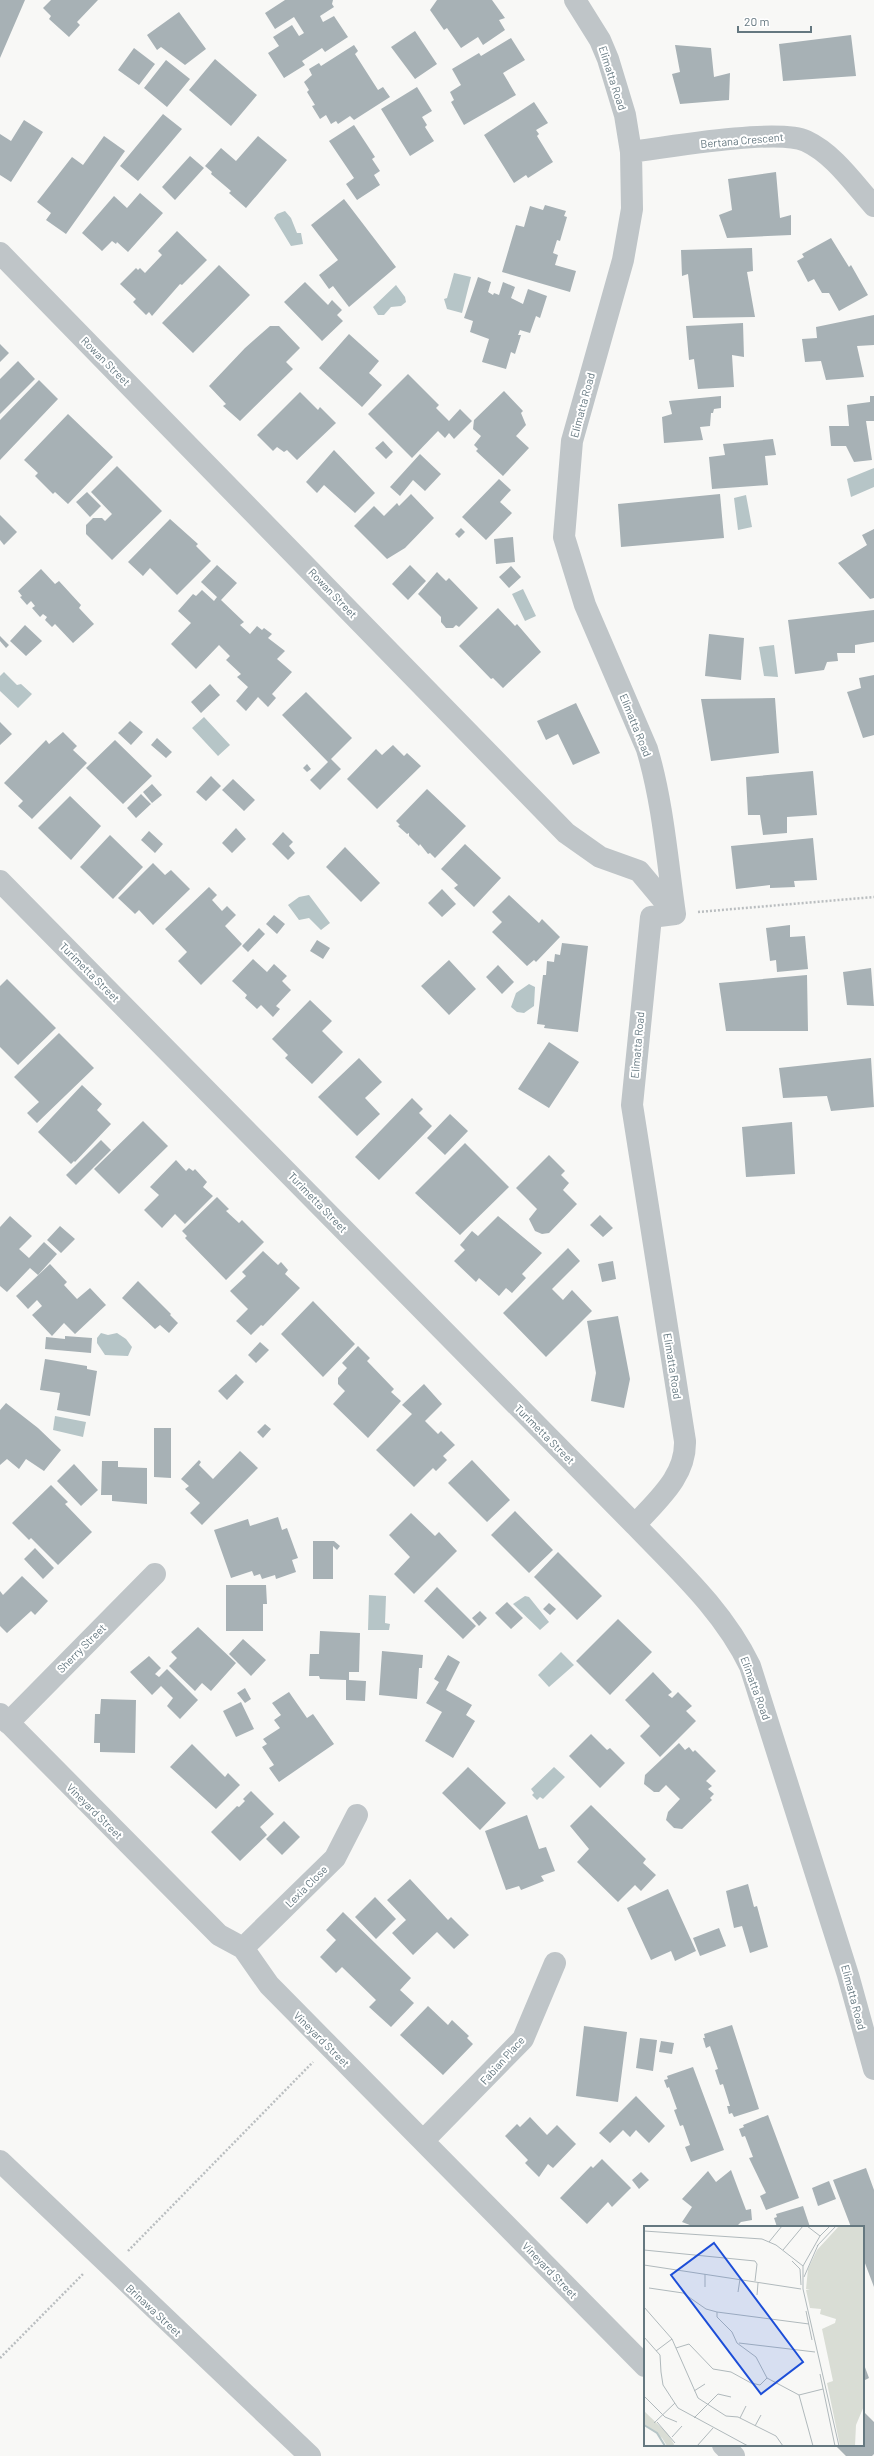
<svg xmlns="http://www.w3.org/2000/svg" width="874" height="2456" font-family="Barlow,sans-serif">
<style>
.water{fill:#b6c5c7}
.building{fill:#a7b1b5}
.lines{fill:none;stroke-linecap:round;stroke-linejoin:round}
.path{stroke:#babec0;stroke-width:2.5;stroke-dasharray:2 2;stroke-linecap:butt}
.street{stroke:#bfc5c8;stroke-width:22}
.labels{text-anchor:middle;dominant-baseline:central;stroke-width:4;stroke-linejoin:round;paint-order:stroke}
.street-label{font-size:11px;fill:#657880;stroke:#fff}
.inset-river{fill:none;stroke:#b6c5c7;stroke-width:2}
.inset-road{fill:none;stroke:#b0b9bc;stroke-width:1}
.view{fill:#1d4ed8;fill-opacity:0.15;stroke:#1d4ed8;stroke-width:2}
.inset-edge{fill:none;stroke:#657880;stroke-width:2}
</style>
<rect width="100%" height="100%" fill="#f8f8f6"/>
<path class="water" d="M285,211L291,218L297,233H301L303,244L291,246L274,218L277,214Z
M454,273L471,277L462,313L447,309L444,299L447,298Z
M396,285L405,297L406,302L401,306L391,307L384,315H378L373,307Z
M874,468V487L851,497L847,479Z
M746,495L752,527L738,530L734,498Z
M523,589L536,616L525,621L512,594Z
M774,645L778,677L764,676L759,647Z
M4,672L17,685L21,684L32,694L18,708L0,691V676Z
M204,717L230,745L218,756L192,728Z
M309,895L330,923L321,930L309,918L299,920L288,905L299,897Z
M529,984L535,987L534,1006L524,1013L517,1012L511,1007L516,993Z
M101,1333L108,1335L117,1333L126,1339L132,1347L128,1356L105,1355L97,1343V1338Z
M55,1416L86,1422L83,1437L53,1430Z
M369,1595L386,1596L385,1623L390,1624L389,1630H368Z
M525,1596L529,1597L549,1622L540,1630L513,1604Z
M561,1652L574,1665L549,1687L538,1675Z
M554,1767L565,1777L543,1799L540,1797L537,1800L532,1795L534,1793L531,1789Z"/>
<path class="building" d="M0,0H25L0,58Z
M51,0H98L77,22L80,25L69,37L49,19L51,16L43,8Z
M285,0H333L332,4L334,7L320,16L323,22L334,16L348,37L325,52L322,48L302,61L305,65L284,78L268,53L279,46L273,37L292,25L299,36L304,33L294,17L275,29L265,13Z
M437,0H492L505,18L499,20L505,30L483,45L478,37L461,48L447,28L444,30L430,10Z
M179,12L206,49L185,65L161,47L157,50L147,35Z
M415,31L437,64L415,79L391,47Z
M851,35L856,76L783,81L779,44Z
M511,38L525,60L503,73L516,95L464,125L451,102L454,100L450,92L461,85L452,69L479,53L481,56Z
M354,45L358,51L355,54L378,90L383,87L390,97L354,120L350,116L338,124L336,121L331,124L326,115L320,119L312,106L315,105L307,92L309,90L304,82L312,75L309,69L319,63L321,66Z
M675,45L711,48L714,77L730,73L729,100L680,104L672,74L680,72Z
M134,48L155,64L139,85L118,70Z
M215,59L257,95L231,126L189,90Z
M166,60L190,79L167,107L144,88Z
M417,87L432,111L422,117L427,125L425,127L434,141L410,156L381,109Z
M534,102L548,123L536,130L539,134L537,136L553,162L528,178L526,175L514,183L484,135Z
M163,114L182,129L138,181L120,166Z
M24,120L43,132L11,182L0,175V134L11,141Z
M354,125L375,157L372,159L380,171L374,175L380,185L357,200L346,184L354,178L329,141Z
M104,136L125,151L66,234L46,220L51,213L37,202L72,157L83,165Z
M258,136L287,160L246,208L229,193L231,191L211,174L212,172L205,166L221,148L236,161Z
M190,156L204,168L175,200L162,187Z
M776,172L780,218L791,215V235L727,238L719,215L732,210L728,179Z
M140,193L163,213L128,252L117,242L116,244L112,241L102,251L82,233L114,196L127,208Z
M344,199L396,267L349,307L333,286L329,289L319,275L338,260L311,225Z
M545,205L566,211L564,216L567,217L560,241L557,240L553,253L558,255L555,265L576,271L570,292L502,272L516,225L524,227L530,206L543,210Z
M177,231L207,260L182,285L180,284L152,316L149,312L146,315L133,302L136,299L120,284L136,268L138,270L140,268L145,273L162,255L158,251Z
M831,238L849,267L851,265L868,295L839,311L829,293H822L814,279L808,282L797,261L804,257L802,254Z
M752,248L753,271L747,272L755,317L693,318L688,274L682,276L681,250Z
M219,265L250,295L193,353L162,323Z
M478,277L491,282L488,292L493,295L494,293L499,295L503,282L515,287L511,298L523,304L528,289L547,296L540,318L536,316L530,333L520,330L518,335H521L515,354L511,352L506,369L482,362L489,339L470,332L473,321L464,318Z
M305,282L328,305L332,300L342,310L337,315L343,321L322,341L284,302Z
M874,315V345L857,346L864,377L826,380L821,361L805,362L802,339L817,338L816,327Z
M743,323L744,357L732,355L734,387L698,389L694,359L689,360L686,326Z
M270,326H279L300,348L286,362L293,369L240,421L223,406L226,404L209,386L245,348Z
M349,334L379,361L369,373L382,385L362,407L319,368Z
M0,344L9,353L0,362Z
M18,361L35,379L0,414V379Z
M408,374L439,405L436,408L449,421L460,409L472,421L454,439L449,433L445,438L438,431L412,458L368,414Z
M39,380L58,399L0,460V420Z
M504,391L523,411L521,413L526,425L516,436L529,448L503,476L476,451L478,449L474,445L481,436L473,429L474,420Z
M300,392L318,410L320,407L336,423L297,460L287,450L284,452L277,447L273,451L257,435Z
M721,396V408L714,409L713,413H711L710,426L700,427L703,440L664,443L662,417L672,414L669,401Z
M870,396H874V421H866L872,460L854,462L846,446H831L829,426H849L847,405L870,402Z
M68,414L113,457L68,504L55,492L53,494L35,476L38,473L24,460Z
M773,439L776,455L765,456L768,485L712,489L709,457L725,455L723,444Z
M383,441L393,452L386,459L375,448Z
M334,450L375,493L355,513L324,485L317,493L306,482Z
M420,454L441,474L425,491L413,480L400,496L390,487Z
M117,466L162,511L112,560L86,534V525L93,518H102L105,521L112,514L91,492Z
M499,479L511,490L500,502L512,513L486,540L462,517Z
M87,492L101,506L90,517L76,502Z
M411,494L434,518L405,548L387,559L354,526L374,506L384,516L397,503L399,506Z
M720,494L724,538L621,547L618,504Z
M0,515L17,532L4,545L0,540Z
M170,519L198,544L196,546L211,561L177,595L150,568L143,576L128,562Z
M461,528L465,532L459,538L455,534Z
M874,529V598L870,599L838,563L867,545L862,535Z
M513,537L515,562L496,564L494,539Z
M217,565L237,583L221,600L244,622L240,625L250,634L257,626L262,630L264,628L272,634L268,638L285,651L277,659L292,672L272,694L276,698L268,707L258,697L246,711L236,701L248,687L237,677L241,674L226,660L230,656L219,645L196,669L171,644L191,623L178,611L193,594L196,596L202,590L214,601L217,597L201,582Z
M410,565L426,581L408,600L392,584Z
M511,566L521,577L509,588L499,577Z
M41,569L55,584L59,581L81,605L79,608L94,624L73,643L55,624L52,627L45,620L47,617L43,614L40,617L32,608L35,606L31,601L27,605L20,597L22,596L18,591Z
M437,572L446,581L449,578L478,608L459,627L456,625L453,628H446L441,622V617L418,594Z
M498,608L515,626L517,624L541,652L503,688L493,678L491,679L459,646Z
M874,610V642L855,645V653H837L838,661L827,662L824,670L795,674L788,620Z
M25,625L42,641L26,656L10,641Z
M709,634L744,638L741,680L705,676Z
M0,636L9,645L6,648L0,641Z
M874,675V735L863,738L847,692L861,688L859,678Z
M210,684L220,695L201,713L191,702Z
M306,692L352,738L331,759L341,769L320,790L310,780L328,762L282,715Z
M775,698L779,753L711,761L701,699Z
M576,703L600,753L573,765L558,734L546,740L537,721Z
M130,721L143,732L131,745L118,733Z
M0,722L12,734L0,745Z
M63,732L77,746L73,750L87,763L32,819L18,806L23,801L4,783L46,740L49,744Z
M157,738L172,752L166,758L151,745Z
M115,740L152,776L123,804L86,768Z
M393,745L404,756L407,753L421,766L377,809L347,779L376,749L382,755Z
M307,764L311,769L307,772L303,768Z
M813,771L817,815L787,817V833L763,835L760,815H748L746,777Z
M211,776L221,786L206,801L196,792Z
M233,779L255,800L244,811L222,790Z
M152,784L162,795L152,803L143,792Z
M427,789L466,826L435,858L430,853L428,854L420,844L419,846L409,836V833L407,834L398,826L400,825L396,821Z
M141,794L151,804L136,818L127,808Z
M70,796L101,826L71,860L38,828Z
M236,828L246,839L232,853L222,843Z
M149,831L163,844L155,853L141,840Z
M283,832L293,842L289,846L295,853L288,860L272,844Z
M110,835L143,867L113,899L80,867Z
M813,838L817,880L794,881L795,887L770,888V885L736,889L731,846Z
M465,844L501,878L474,907L454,888L458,885L441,869Z
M345,847L380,883L361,902L326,867Z
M153,863L165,875L171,870L190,889L153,925L139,910L135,914L118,898Z
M209,887L217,895L212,900L222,911L227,906L236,915L225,926L242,944L201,985L178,961L187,952L165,929Z
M442,889L456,904L442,917L428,903Z
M509,895L539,923L542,919L560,937L536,962L534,960L527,966L492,932L502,922L492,912Z
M274,915L285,924L277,934L266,924Z
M790,925V937L805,936L808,969L777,972L776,960L770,961L766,928Z
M259,928L265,934L248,952L242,946Z
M317,940L330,948L323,959L310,951Z
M562,943L588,946L578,1032L544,1028L545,1025L537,1024L543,975H546L547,961L554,962L555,954L560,955Z
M253,959L267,972L274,964L287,976L282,981L291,990L276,1006L280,1009L273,1017L261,1005L257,1009L245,998L247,995L232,981Z
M449,960L476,989L449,1015L421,986Z
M498,965L514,982L502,994L486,977Z
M871,968L874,1006L847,1005L843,972Z
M807,975L808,1031H726L719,983Z
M7,979L56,1028L18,1065L0,1047V986Z
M310,1000L332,1021L322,1031L343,1052L312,1084L285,1058L288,1055L272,1039Z
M59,1033L94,1068L37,1123L27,1113L39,1102L14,1077Z
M549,1042L579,1062L549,1108L518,1089Z
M359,1058L382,1082L365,1098L380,1114L357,1136L318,1097Z
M871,1058L874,1107L831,1111L827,1096L783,1098L779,1068Z
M82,1085L102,1104L97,1110L111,1124L75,1162L74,1161L71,1164L38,1132Z
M412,1098L423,1109L419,1113L432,1126L379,1180L355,1157Z
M450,1114L468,1131L445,1155L427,1138Z
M143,1121L168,1146L119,1194L94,1169Z
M792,1122L795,1174L746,1177L742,1127Z
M101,1140L111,1150L76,1185L66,1175Z
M465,1143L509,1187L460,1235L415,1193Z
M549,1155L565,1171L561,1175L569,1183L563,1190L577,1204L549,1233L542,1234L535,1231L529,1219L537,1209L516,1188Z
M176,1160L186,1171L189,1168L193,1171L195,1169L207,1182L203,1187L213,1196L185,1224L175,1214L162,1228L144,1210L159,1195L150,1187Z
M217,1197L229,1209L226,1211L239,1223L242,1220L264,1242L226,1280L185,1238L187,1236L182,1231Z
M600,1215L613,1228L603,1237L590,1225Z
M10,1216L32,1236L19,1249L29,1258L44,1242L57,1254L38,1275L30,1268L7,1292L0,1286V1227Z
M498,1216L542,1253L522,1274L526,1278L512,1293L506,1288L499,1296L479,1278L476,1282L454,1261L465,1250L460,1245L472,1231L478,1236Z
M60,1226L75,1239L61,1253L47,1240Z
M568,1248L580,1261L552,1289L563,1300L572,1290L592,1311L546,1357L503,1313Z
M263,1251L278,1265L281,1262L288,1270L285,1274L300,1288L263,1326L261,1325L251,1335L236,1321L248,1309L230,1291L246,1276L242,1272Z
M613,1261L616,1279L602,1282L598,1264Z
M50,1264L67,1282L64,1285L77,1299L90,1288L106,1305L75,1334L64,1323L52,1336L32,1315L42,1306L37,1300L28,1309L16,1296Z
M138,1281L171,1314L170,1315L178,1323L169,1333L160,1325L155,1329L122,1298Z
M313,1301L355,1344L323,1377L281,1334Z
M618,1316L630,1379L624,1408L591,1401L596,1373L587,1321Z
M65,1336L92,1338L91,1353L45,1349L46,1337L65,1339Z
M260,1342L269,1350L256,1363L248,1355Z
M358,1346L370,1358L367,1361L394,1389L391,1392L401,1401L368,1438L333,1404L345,1391L338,1384V1378L347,1368L342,1363Z
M45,1359L87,1366V1369L97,1371L90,1416L57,1410L60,1393L40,1390Z
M236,1374L244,1382L227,1400L218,1391Z
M424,1384L442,1404L425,1421L438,1434L441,1431L455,1445L443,1456L447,1460L436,1471L433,1468L414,1487L376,1450L412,1414L402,1405Z
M6,1403L38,1428L61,1450L44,1471L26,1459L19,1469L7,1459L0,1465V1410Z
M265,1424L271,1429L263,1438L257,1432Z
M154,1428H171V1478L154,1477Z
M240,1451L258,1468L202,1525L190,1513L200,1503L185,1489L189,1486L181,1479L199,1460L201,1462L199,1465L213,1479Z
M472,1460L510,1500L487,1522L448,1483Z
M102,1461H118V1467L147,1468V1504L112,1501V1495H101Z
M74,1464L98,1490L81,1506L57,1481Z
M51,1485L68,1502L65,1504L92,1532L58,1565L31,1538L29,1540L12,1523Z
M515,1511L553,1550L529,1573L491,1535Z
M411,1513L435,1536L439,1532L457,1551L414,1594L394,1574L410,1557L389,1535Z
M278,1517L282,1530L287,1528L298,1558L292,1560L296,1572L276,1579L275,1575L262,1579L260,1574L254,1576L252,1571L231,1578L214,1530L248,1519L250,1526Z
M313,1541H334L340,1546L337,1550L333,1546V1579H313Z
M35,1548L54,1568L43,1579L24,1559Z
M558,1552L602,1596L577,1620L534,1577Z
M22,1576L48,1601L35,1615L31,1611L7,1633L0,1626V1591L3,1595Z
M226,1585H266L267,1604H263V1631H226Z
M437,1587L476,1626L463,1639L424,1601Z
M507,1602L523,1618L511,1629L495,1613Z
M549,1603L556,1609L550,1615L543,1609Z
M480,1611L487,1618L479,1626L472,1618Z
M618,1619L652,1652L610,1695L576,1661Z
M198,1627L236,1663L211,1691L202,1683L195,1691L169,1666L177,1658L171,1652Z
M320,1631L360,1633L359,1672H349V1680L366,1681L365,1701L346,1700V1680L320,1679L319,1676H309L310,1654H319Z
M243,1639L266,1660L251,1676L229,1654Z
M382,1651L423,1655L422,1668H419L417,1699L379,1695Z
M448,1655L460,1662L446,1690L472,1705L466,1715L475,1721L453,1758L425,1741L442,1712L426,1703L439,1682L434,1679Z
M149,1656L161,1668L155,1674L159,1677L167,1669L198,1700L180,1719L167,1706L173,1698L161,1686L152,1695L130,1672Z
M653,1672L672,1692L668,1695L672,1698L678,1692L692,1706L686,1711L696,1721L660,1757L640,1736L650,1726L625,1700Z
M245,1688L251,1699L245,1703L237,1693Z
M289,1692L307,1718L313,1714L334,1744L279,1782L269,1768L274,1765L262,1747L267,1744L263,1739L280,1728L274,1720L281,1715L272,1703Z
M101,1699L136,1700L135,1753L100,1752V1743H94L95,1714H100Z
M241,1702L254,1729L236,1737L223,1711Z
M591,1734L607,1750L610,1748L625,1763L600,1788L569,1756Z
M679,1743L685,1750L689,1747L693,1752L695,1750L716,1771L706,1781L712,1786L708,1789L714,1794L710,1798L712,1800L682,1829L674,1828L666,1820L668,1812L680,1799L666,1785L659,1792H654L644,1784L645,1775Z
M192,1744L225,1777L228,1773L240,1785L216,1809L170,1767Z
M468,1767L506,1803L480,1830L442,1793Z
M251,1791L274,1814L260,1827L267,1835L240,1861L211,1832L237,1806L239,1807L245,1801L243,1799Z
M591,1805L646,1859L643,1863L656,1875L641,1891L635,1885L618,1902L577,1862L589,1849L570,1826Z
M527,1815L539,1849L546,1847L555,1871L541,1876L544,1881L521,1890L519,1886L506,1890L485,1831Z
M284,1821L300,1837L282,1855L266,1839Z
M410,1879L448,1920L451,1917L469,1935L454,1949L437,1932L413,1955L392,1933L406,1920L387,1900Z
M748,1884L754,1907L757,1906L768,1947L750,1953L742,1926L734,1928L726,1891Z
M668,1889L696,1951L675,1961L671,1951L651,1960L627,1908Z
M375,1897L396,1919L376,1939L355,1917Z
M343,1912L411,1978L400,1990L414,2003L391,2027L369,2007L376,2000L342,1967L336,1973L320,1957L336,1940L326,1930Z
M719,1928L726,1946L700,1956L693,1938Z
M428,2006L448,2025L452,2020L469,2036L467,2038L473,2044L443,2075L400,2035Z
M732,2025L759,2109L734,2117L732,2113L729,2114L727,2106H730L723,2084L720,2085L715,2070L718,2069L710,2046L706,2048L703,2038H705L704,2034Z
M584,2026L627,2032L618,2102L576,2096Z
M640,2038L657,2040L653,2071L636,2068Z
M661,2041L674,2043L672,2054L659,2052Z
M693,2067L724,2150L691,2162L685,2147L690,2145L683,2125L680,2126L674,2110L677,2109L669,2087L667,2088L664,2080L668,2079L667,2076Z
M636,2096L665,2126L649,2143L636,2130L630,2137L623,2130L610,2143L599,2133Z
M768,2115L799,2198L766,2210L760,2196L766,2193L749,2158L753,2157L745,2136L742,2137L739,2129L744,2127L743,2125Z
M530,2117L547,2135L557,2125L576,2144L553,2168L548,2164L539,2177L525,2163L528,2160L505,2136L517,2124L520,2127Z
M602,2159L631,2188L612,2207L608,2202L587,2224L560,2198L591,2166L593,2168Z
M866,2168L874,2190V2287L863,2258V2227H851L833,2180Z
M731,2170L746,2210L751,2209L752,2220L741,2222L736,2227H695L682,2222L692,2207L682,2199L708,2171L716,2182Z
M641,2172L649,2180L639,2189L632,2180Z
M829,2181L836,2199L818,2206L812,2188Z
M803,2206L810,2227H777L774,2218L777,2217L776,2214Z
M863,2362L869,2378L863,2381Z
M863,2411L874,2422V2454L872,2456H846L835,2445H863Z"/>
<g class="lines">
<path class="path" d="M698,912L874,897
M128,2251L313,2062
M0,2358L84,2273"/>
<path class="street" d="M575,0L600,40L608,59L625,115L631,152L632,209L623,260L572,441L564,537L585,605L647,749C663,803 667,859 675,914L651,917L632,1105L685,1441C686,1477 657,1500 635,1525C677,1569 723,1610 750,1666L848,1975L874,2069
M631,152C667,147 778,128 806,141C834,154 854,184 874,206
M0,253L566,833L600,857L639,871L675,914
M0,881L635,1525
M0,1714L219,1935L243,1948L269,1985L645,2366
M8,1723L155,1574
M243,1948L335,1858L357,1815
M423,2141L523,2039L555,1963
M0,2161L310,2456
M723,2445L734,2456"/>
</g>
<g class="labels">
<g class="street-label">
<text transform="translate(613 78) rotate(72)">Elimatta Road</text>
<text transform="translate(742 140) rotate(-5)">Bertana Crescent</text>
<text transform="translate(106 361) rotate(45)">Rowan Street</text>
<text transform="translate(582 405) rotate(-75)">Elimatta Road</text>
<text transform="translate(333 593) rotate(46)">Rowan Street</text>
<text transform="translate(636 725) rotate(68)">Elimatta Road</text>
<text transform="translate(90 972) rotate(45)">Turimetta Street</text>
<text transform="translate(637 1045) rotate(-85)">Elimatta Road</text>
<text transform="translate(318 1202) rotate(46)">Turimetta Street</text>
<text transform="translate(673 1366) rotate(81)">Elimatta Road</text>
<text transform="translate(545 1434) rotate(45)">Turimetta Street</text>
<text transform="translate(81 1648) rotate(-45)">Sherry Street</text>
<text transform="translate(756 1688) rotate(70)">Elimatta Road</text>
<text transform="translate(95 1811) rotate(45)">Vineyard Street</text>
<text transform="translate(306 1886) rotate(-45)">Lexia Close</text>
<text transform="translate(854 1997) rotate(75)">Elimatta Road</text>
<text transform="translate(322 2039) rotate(45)">Vineyard Street</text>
<text transform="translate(502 2060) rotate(-48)">Fabian Place</text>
<text transform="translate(550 2270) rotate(46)">Vineyard Street</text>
<text transform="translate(154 2310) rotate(43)">Brinawa Street</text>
</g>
</g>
<g transform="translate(644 2226)">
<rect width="220" height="220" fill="#f8f8f6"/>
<path d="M195,0H220V180L212,199L211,220H196L183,157L189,155L178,103L191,97L192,93L176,88L177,83L166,82L162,64H166L162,63L164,43L173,24ZM0,185L23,207L30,218L29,220H23L18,212L0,198Z" fill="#d9ddd5"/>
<path class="inset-river" d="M0,199L13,207L21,220"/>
<path class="inset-road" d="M163,0L176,10M0,5L118,13L132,19L159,40V63L195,220M125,16L138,0M173,20L192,0M0,24L111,35L113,38L111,55M139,24L159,0M148,35L156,43L157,59M0,39L157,63M159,40L176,10L186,0M61,48V61M160,51L174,19M5,62L39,67L62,83L73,86V91L88,106L93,117L112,131L123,152L155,169L169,220M94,66L96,53M113,69L114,57M0,81L28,113L54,172L82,190L94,191L132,210L139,220M162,85L168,114M73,86L165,98M0,111L16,129L17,146M95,117L171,126M32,122L45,118L69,143L87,146L107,157L116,159L123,152M12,125L28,113M17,146L19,159L34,182L104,220M176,148L191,220M50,165L61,158M155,169L179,163M0,170L21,191L33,196M50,192L74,168L87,171M96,192L102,180M13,196L31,217M10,197L31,177M111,200L117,189M28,211L38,200M53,220L69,202"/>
<path class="view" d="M70,17L159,136L117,168L27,49Z"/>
<rect width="220" height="220" class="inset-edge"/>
</g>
<path d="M738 26v6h73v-6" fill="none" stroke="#657880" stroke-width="2"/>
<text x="744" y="26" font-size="12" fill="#657880" stroke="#ffffff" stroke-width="3" paint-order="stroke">20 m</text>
</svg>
